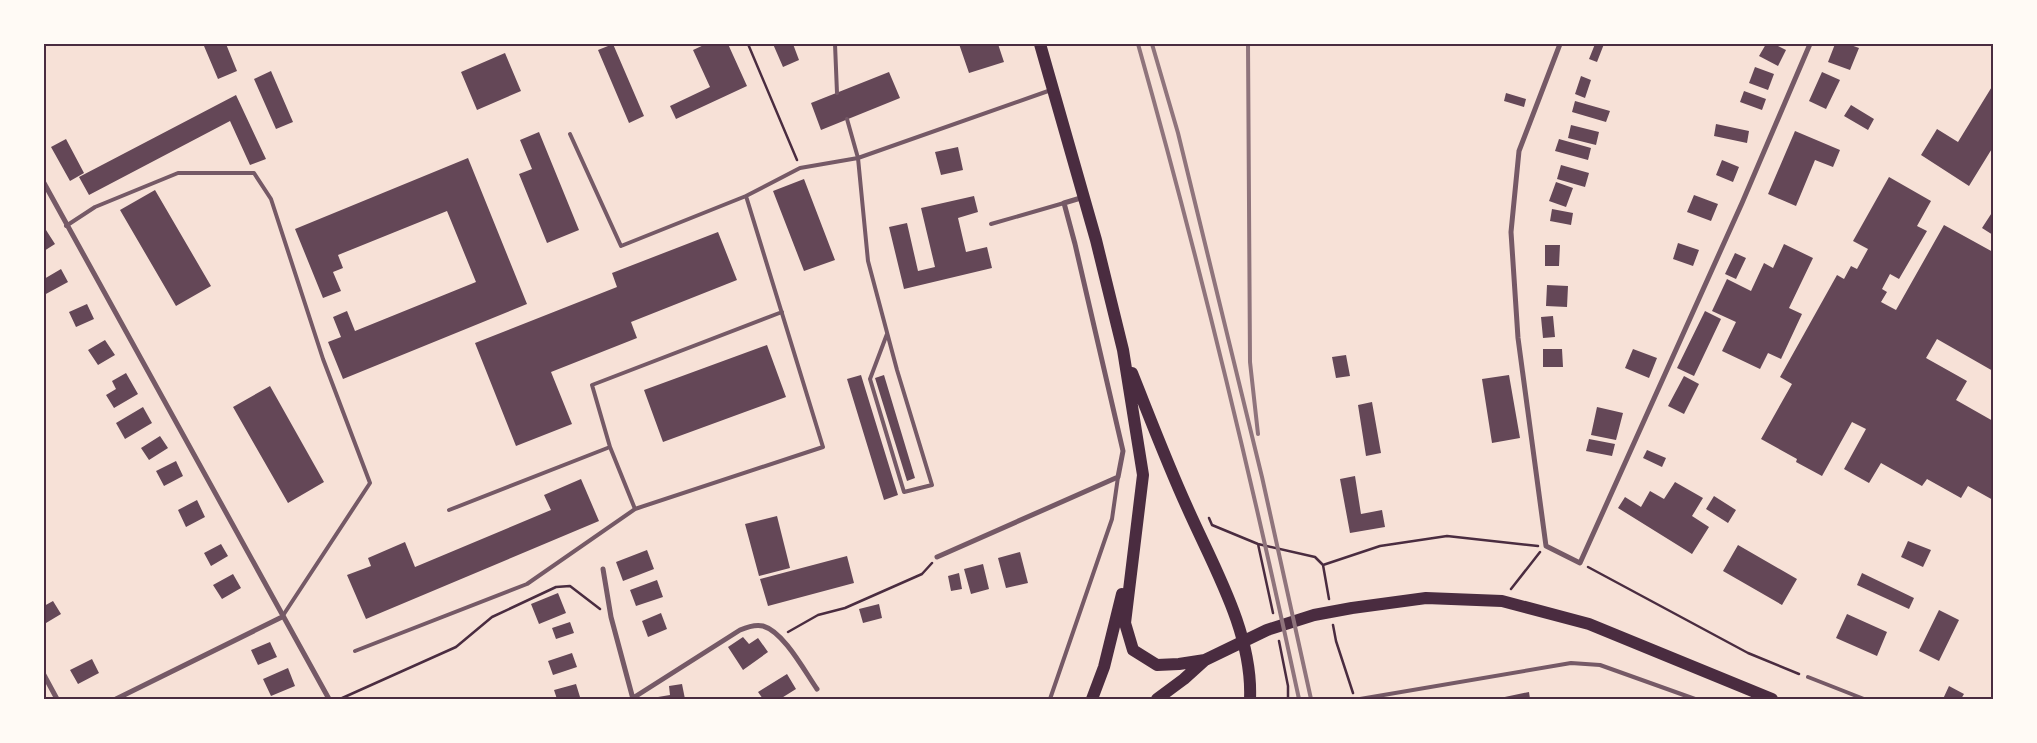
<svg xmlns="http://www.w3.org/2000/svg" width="2037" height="743" font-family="Literata,serif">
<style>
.building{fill:#644757}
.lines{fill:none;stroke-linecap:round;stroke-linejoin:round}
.path{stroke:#4a2c40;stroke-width:2.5}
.service{stroke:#755966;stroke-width:4}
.minor{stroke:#755966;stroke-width:5}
.primary{stroke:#4a2c40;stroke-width:12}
.rail{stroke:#8f747c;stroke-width:4}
.neatline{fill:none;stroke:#4a2c40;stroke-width:2}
</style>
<rect width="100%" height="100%" fill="#f7e1d7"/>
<path class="building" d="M209,44H226L237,71L218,79L204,46Z
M613,44L644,116L629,123L598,50Z
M706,44H728L747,86L676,119L670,106L710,87L693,50Z
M773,44H793L799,60L783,67Z
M959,44H998L1004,62L969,73Z
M1595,44H1604L1597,62L1589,59Z
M1766,44H1774L1786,50L1778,66L1759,56Z
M1835,44H1848L1859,48L1850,70L1828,62Z
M505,53L521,91L477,110L461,72Z
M1755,67L1774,74L1768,90L1749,83Z
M271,71L293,122L276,129L254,79Z
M889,72L900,98L821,130L811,103Z
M1822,72L1840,80L1826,109L1809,101Z
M1581,76L1591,80L1585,98L1575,94Z
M1993,85V147L1969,186L1921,155L1937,129L1958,142Z
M1744,91L1766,99L1762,110L1740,102Z
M1506,93L1526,99L1524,107L1504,101Z
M236,95L266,159L250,165L230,121L89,195L79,177Z
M1575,101L1610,111L1606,122L1572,112Z
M1851,105L1874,119L1868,130L1844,116Z
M1716,124L1749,131L1747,143L1714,136Z
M1571,125L1599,132L1596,145L1568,138Z
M1795,131L1840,150L1833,167L1815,160L1796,206L1768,194Z
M539,132L579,230L547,243L519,174L532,169L520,140Z
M66,139L84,173L70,181L51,147Z
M1559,139L1591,148L1588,160L1555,151Z
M958,147L963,170L941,175L935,152Z
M468,158L527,304L343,379L328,342L341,337L333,317L347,311L355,331L476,282L447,211L338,255L343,268L333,272L341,291L323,298L295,229Z
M1722,160L1739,167L1733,182L1716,175Z
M1561,165L1589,173L1585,187L1557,179Z
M1889,177L1931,201L1917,226L1927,231L1899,279L1890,274L1882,289L1887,292L1881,302L1896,310L1944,225L1993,252V371L1937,339L1926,358L1967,381L1956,400L1993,421V500L1968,486L1961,498L1927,479L1922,486L1881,463L1869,483L1844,469L1866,429L1852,422L1822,476L1796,462L1797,459L1761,439L1792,384L1780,377L1837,275L1844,279L1851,266L1857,269L1868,249L1853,241Z
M804,179L835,260L804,271L773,191Z
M1556,182L1573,188L1566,207L1549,201Z
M155,190L211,286L176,306L120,210Z
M1694,195L1718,204L1711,221L1687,212Z
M974,196L978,212L958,218L966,252L987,247L992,268L904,289L889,227L907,223L918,271L935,267L921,208Z
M1552,209L1573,213L1571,225L1550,221Z
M1993,211V235L1982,228Z
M46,230L55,244L44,251V232Z
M718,232L737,280L631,322L637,338L551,372L572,424L516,446L475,343L617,287L612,273Z
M1678,243L1699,250L1693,266L1673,259Z
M1784,244L1813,258L1789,308L1802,314L1781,359L1768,353L1760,369L1722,351L1736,322L1712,311L1727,279L1751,291L1764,263L1773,268Z
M1545,245H1560L1559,266H1545Z
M1735,253L1746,258L1736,279L1725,274Z
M61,269L68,282L44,295V279Z
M1547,285L1568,286L1567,307L1546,306Z
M87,304L94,319L76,327L69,312Z
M1705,311L1721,319L1694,376L1677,368Z
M1553,316L1555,337L1543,338L1541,317Z
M105,340L115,355L98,365L88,350Z
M767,345L786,397L663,442L644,390Z
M1543,349H1562L1563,367H1543Z
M1633,349L1657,358L1649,378L1625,368Z
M1346,355L1350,376L1336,378L1332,357Z
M126,373L138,394L114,408L106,395L116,389L112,381Z
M861,375L898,495L884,500L847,379Z
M884,375L915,478L907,481L875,378Z
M1509,375L1520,438L1492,443L1482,379Z
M1684,376L1699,384L1684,414L1668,406Z
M270,386L324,482L288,503L233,407Z
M1372,402L1381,453L1366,456L1358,405Z
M143,407L152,423L125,439L116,423Z
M1597,407L1623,413L1616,440L1591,435Z
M160,436L168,448L149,460L141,448Z
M1589,439L1615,444L1612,456L1586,451Z
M1647,450L1666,458L1662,467L1643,458Z
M176,461L183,476L164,486L156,471Z
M1355,476L1361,514L1382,510L1385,527L1350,533L1340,479Z
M581,479L599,521L366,619L347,575L371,566L368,558L405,542L415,567L551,510L544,495Z
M1675,482L1703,498L1692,516L1709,527L1692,554L1618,508L1625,497L1641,507L1650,491L1664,499Z
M1714,496L1736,510L1728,523L1706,509Z
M197,500L205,517L186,527L178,510Z
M777,516L790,568L759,576L745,524Z
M1908,541L1931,550L1923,567L1901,557Z
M221,544L228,556L211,566L204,553Z
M1738,545L1797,579L1782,605L1723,571Z
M647,550L654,569L623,581L616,562Z
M1020,552L1028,583L1006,588L998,558Z
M847,556L854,583L768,606L760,579Z
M983,564L989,589L971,594L964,569Z
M959,573L962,589L951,591L948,576Z
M1862,573L1914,598L1909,609L1857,585Z
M233,574L241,588L222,599L213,585Z
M657,580L663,597L636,606L630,590Z
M558,593L566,613L539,624L531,604Z
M53,601L61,614L46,623L44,619V606Z
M879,604L882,618L863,623L859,609Z
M1939,610L1959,620L1939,661L1919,651Z
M661,613L667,629L648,637L642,621Z
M1847,614L1887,632L1877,656L1836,638Z
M570,622L574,633L556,639L552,628Z
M743,637L749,644L758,638L768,652L743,670L728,647Z
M270,642L277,657L258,665L251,650Z
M572,653L577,667L553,675L548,661Z
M92,659L99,673L78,684L70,670Z
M288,668L295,686L271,696L263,679Z
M787,674L796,689L780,699H763L758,692Z
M576,684L580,697L572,699H557L554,690Z
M682,684L685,699H658V697L670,695L669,686Z
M1949,686L1964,694L1961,699H1943Z
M1529,692L1530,699H1500V698Z"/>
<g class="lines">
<path class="path" d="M748,44L797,160
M1209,518L1212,525L1258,544L1315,557L1323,565L1329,599
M1258,544L1273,613
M1323,565L1380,546L1447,536L1538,546
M1588,567L1748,653L1799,674
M1511,589L1540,552
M1333,625L1336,641L1353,693
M788,632L818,615L845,608L922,574L932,563
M1279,641L1288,686V699
M340,699L456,647L492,617L556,587L570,586L600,609"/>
<path class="service" d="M835,44L837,93
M847,119L858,158L868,261L897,370L932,485L904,492L870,379L887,334
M570,134L621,246L746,196
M991,224L1064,203
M66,226L95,207L178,173H254L271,199L323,359L370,483L282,617
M635,509L610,447L592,385L782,312
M449,510L610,447
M355,651L527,584L635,509L823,447L746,196L800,168L858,158L1051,90
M1808,677L1864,699
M1050,699L1112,519L1118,477
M1360,699L1571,663L1600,665L1695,699"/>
<path class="minor" d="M1560,44L1519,151L1511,232L1518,338L1546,546L1580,563L1742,203L1810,44
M44,183L329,699
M937,557L1118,477L1123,451L1075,244L1064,203L1084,197
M603,569L611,617L633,699
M44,675L57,699
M633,698L740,630C747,627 755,624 763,626C784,632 805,672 817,689
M116,699L282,617"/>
<path class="primary" d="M1040,44L1096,240L1123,350L1143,475L1125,623L1133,650L1157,665L1179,664L1205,660L1267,630L1314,615L1352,608L1426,598L1502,601L1589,624L1772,699
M1132,373C1150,418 1167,463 1187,507C1213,566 1253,633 1250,699
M1092,699L1104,667L1122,594
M1157,699L1184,679L1205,660"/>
<path class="rail" d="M1138,44C1199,260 1252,479 1299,699
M1152,44L1178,133L1262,477L1311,699
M1248,44L1250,362L1258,434"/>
</g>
<rect width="2037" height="743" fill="none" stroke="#fffaf5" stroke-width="90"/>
<rect x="45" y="45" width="1947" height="653" class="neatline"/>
</svg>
